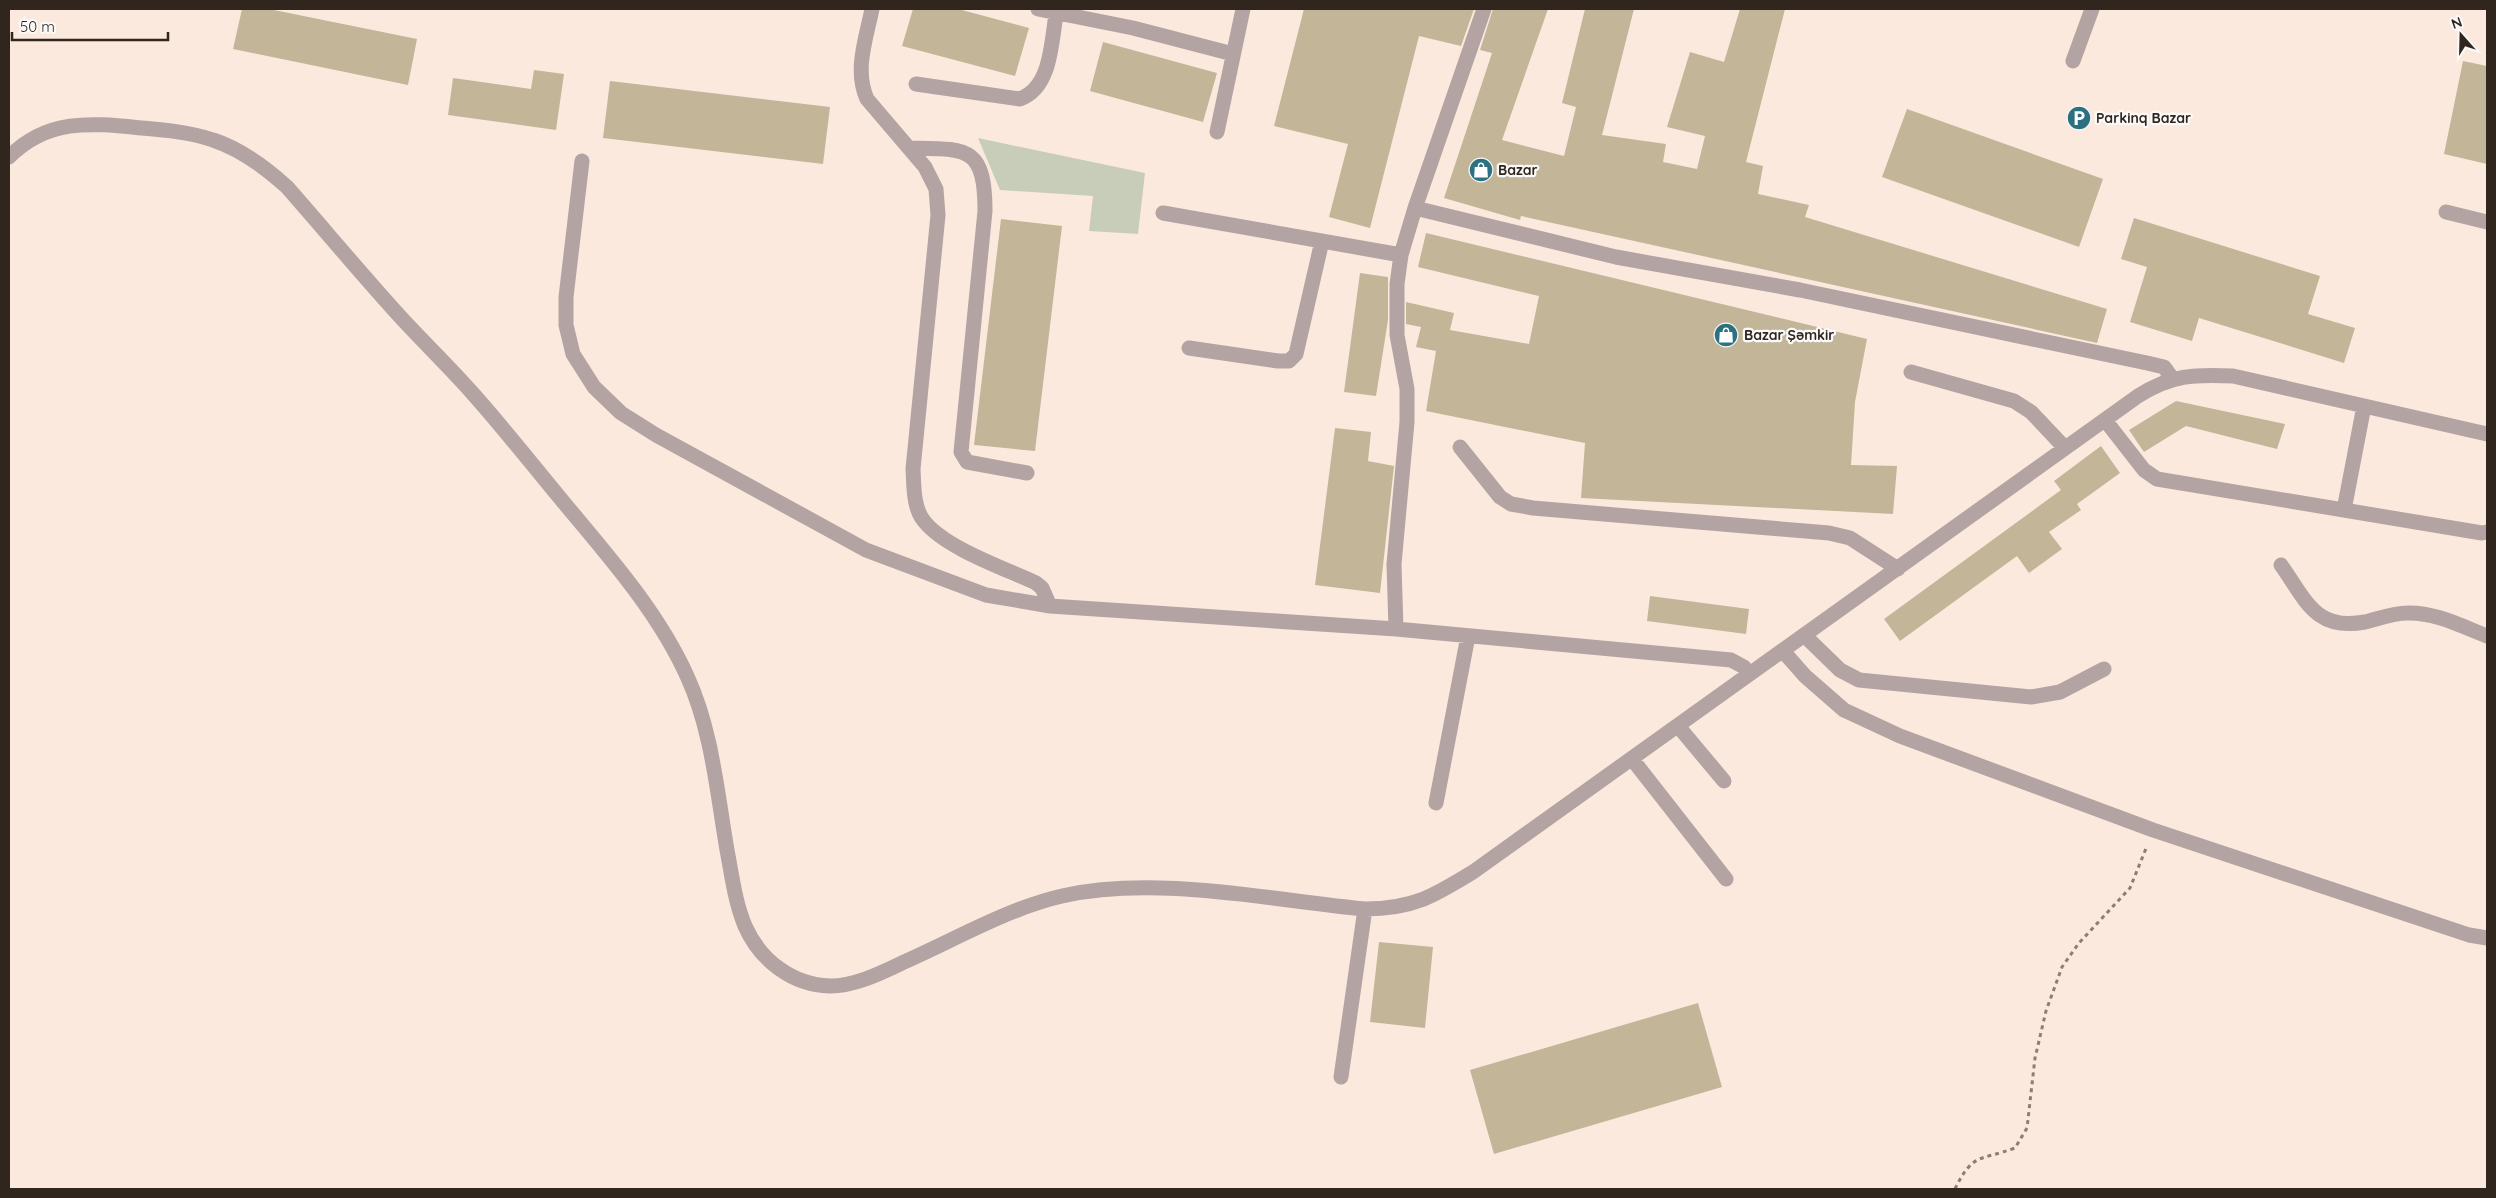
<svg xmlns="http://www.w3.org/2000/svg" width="2496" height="1198" font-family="Quicksand,sans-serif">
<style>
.green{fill:#c8cdb9}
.building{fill:#c3b598}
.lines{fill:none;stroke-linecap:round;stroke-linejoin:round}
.path{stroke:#8c7e74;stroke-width:3;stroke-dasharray:4 4;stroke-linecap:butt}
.minor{stroke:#b3a4a3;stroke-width:15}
.labels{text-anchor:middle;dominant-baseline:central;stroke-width:4.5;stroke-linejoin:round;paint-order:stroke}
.poi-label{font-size:14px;font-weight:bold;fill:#31261e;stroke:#fafafa;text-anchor:start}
</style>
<rect width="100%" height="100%" fill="#fce9dd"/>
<path class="green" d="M978,138L1145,173L1138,234L1089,231L1093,196L1000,190Z"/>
<path class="building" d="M242,9H269L417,39L408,85L233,49Z
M913,9H958L1029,28L1015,76L902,46Z
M1304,9H1474L1461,46L1419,36L1370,228L1329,217L1348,144L1274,126Z
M1493,9H1548L1502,140L1564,156L1576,107L1562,103L1585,9H1634L1602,135L1666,144L1663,162L1697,169L1705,136L1667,127L1690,52L1724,62L1740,9H1785L1746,162L1763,166L1758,194L1809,205L1805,217L2107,309L2097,343L1521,216L1520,220L1444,198L1492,53L1480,50Z
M1103,42L1217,73L1203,122L1090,91Z
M2463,61L2487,66V164L2444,154Z
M534,70L564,74L556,130L448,115L453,78L531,89Z
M610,81L830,107L823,164L603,138Z
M1907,109L2103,179L2079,247L1882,177Z
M2134,218L2320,276L2308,314L2355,328L2344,363L2199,318L2192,341L2130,322L2147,267L2121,259Z
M1001,219L1062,226L1035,451L974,445Z
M1426,233L1867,339L1855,402L1851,465L1897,466L1893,514L1581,498L1585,443L1426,411L1436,351L1416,347L1421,327L1406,324V302L1454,313L1450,330L1529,344L1539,296L1418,267Z
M1360,273L1388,277V320L1376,396L1344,392Z
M2176,401L2285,424L2277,449L2186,426L2144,452L2129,430Z
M1335,428L1371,432L1368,461L1394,466L1380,593L1315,585Z
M2101,446L2120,473L2077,504L2081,510L2049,532L2062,549L2029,573L2017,556L1900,641L1884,619L2061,490L2054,481Z
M1650,596L1749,609L1746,634L1647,621Z
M1379,942L1433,947L1425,1028L1370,1022Z
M1698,1003L1722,1087L1494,1154L1470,1070Z"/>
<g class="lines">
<path class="path" d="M1955,1189C1973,1152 1980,1161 2015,1148L2027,1128L2035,1058L2046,1011L2062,967L2079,943L2130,888L2147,846"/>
<path class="minor" d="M872,9C866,39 854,70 867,99L925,167L936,189L938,215L913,469C914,485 913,508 924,521C945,548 1004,568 1036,583L1042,588L1050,606
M1038,9L1133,28L1233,54
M1484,9L1415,208L1616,257L1800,290L2147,363L2164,367L2172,378
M2073,61L2092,9
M916,84L1020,99C1053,87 1051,38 1057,9
M1217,132L1243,9
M909,148C966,149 985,145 985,211L961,452L967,462L1027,473
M9,157C48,118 91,123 141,128C165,130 190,132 213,140C241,149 266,168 287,187C323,228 358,270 395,311C421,340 450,367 475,396C506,431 535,468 565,504C610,558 658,612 687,676C712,730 717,792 727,850C732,876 735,902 745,926C760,960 792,985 830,986C855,986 881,973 904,962C954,940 1009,908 1062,896C1156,875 1270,900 1365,909C1413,909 1434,896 1473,872L2138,396C2171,375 2194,374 2233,376L2487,434
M582,161L566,297V325L573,354L594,387L621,413L656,435L866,550L986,595L1050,606L1396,629
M1415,208L1401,255L1397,284V335L1407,389V422L1394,564L1396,629L1731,660L1744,667
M2446,212L2487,222
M1163,213L1401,255
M1189,348L1278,361H1289L1296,354L1322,241
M1911,372L2014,401L2031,412L2065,448
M2105,420L2144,470L2157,479L2482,533L2487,532
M1460,447L1500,497L1511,504L1533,508L1829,533L1850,538L1898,569
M2344,510L2364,406
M2281,565C2306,600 2315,631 2365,622C2378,619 2393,613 2407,613C2435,612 2461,626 2487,636
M1804,635L1840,670L1859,680L2031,697L2060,692L2104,669
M1783,651L1805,676L1844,710L1900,736L2153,830L2469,935L2487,938
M1678,726L1724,781
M1632,759L1726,879
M1436,803L1468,636
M1341,1077L1365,909"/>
</g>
<defs>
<g id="parking-disc" transform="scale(1.25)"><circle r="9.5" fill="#2c7180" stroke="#fafafa"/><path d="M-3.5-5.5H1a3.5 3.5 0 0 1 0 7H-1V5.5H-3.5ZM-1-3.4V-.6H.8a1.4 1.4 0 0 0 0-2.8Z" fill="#fff"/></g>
<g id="shop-disc" transform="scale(1.25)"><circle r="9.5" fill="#2c7180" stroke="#fafafa"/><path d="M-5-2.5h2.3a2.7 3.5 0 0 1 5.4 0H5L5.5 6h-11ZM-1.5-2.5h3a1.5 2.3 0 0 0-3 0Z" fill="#fff"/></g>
</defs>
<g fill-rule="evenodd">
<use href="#parking-disc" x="2079" y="118"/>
<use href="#shop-disc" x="1481" y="170"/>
<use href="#shop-disc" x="1726" y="335"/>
</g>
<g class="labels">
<g class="poi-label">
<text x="2096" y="118">Parkinq Bazar</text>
<text x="1498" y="170">Bazar</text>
<text x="1744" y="335">Bazar Şəmkir</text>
</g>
</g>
<rect width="2496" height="1198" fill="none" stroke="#31261e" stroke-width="20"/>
<g transform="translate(2461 35) rotate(340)" stroke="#fafafa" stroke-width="4" paint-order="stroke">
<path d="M0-4L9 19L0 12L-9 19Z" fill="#31261e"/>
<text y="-8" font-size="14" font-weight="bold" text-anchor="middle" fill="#31261e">N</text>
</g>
<path d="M12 32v8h156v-8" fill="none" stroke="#31261e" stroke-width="2.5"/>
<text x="20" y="32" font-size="15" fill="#31261e" stroke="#fafafa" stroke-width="4" paint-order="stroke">50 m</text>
</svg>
